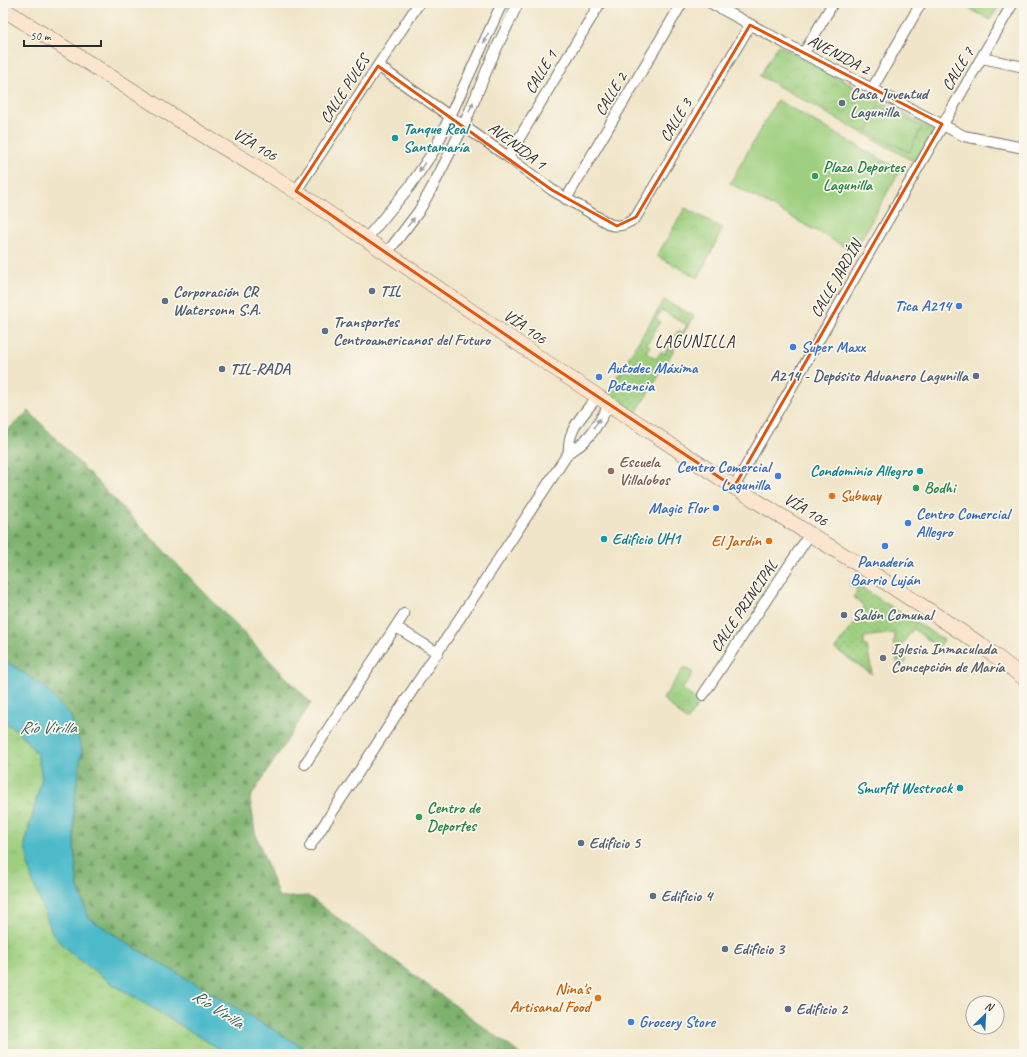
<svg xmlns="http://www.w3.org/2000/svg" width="1027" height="1057" font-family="Caveat,sans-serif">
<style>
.grass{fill:url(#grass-tufts);stroke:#647d55}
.forest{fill:url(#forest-firs);stroke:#546e4c}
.park{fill:url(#park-crowns);stroke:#647d55}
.garden{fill:url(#garden-dots);stroke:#647d55;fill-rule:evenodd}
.pitch{fill:#9ecf7f;stroke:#647d55}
.water{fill:#4ebaca;stroke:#3c727a}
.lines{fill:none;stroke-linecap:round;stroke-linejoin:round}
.street-casing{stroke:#706c62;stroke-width:12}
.secondary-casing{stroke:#706c62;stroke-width:16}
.street{stroke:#fff;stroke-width:10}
.secondary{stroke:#fbe5cf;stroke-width:15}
.oneway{fill:#a0a0a0}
.marked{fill:none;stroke:#df570e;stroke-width:3;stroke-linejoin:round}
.service-dot{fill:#5c6f8a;stroke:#fbf7ec;stroke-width:1.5}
.culture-dot{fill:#0f9aa8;stroke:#fbf7ec;stroke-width:1.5}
.leisure-dot{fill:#2e9e5b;stroke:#fbf7ec;stroke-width:1.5}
.shop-dot{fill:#3f7fe0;stroke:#fbf7ec;stroke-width:1.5}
.education-dot{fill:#8d6e63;stroke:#fbf7ec;stroke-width:1.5}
.food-dot{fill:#e8710a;stroke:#fbf7ec;stroke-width:1.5}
.worship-dot{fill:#6b7280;stroke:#fbf7ec;stroke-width:1.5}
.labels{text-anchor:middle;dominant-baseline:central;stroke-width:3.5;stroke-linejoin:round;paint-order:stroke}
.street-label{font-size:16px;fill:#2b2b2b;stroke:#fbf7ec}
.service-label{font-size:16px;font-weight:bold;fill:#4e5e75;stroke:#fbf7ec;text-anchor:start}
.culture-label{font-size:16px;font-weight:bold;fill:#0d838f;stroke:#fbf7ec;text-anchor:start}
.leisure-label{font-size:16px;font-weight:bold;fill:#27864d;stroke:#fbf7ec;text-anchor:start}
.shop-label{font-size:16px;font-weight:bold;fill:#366cbe;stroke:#fbf7ec;text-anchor:start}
.education-label{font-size:16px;font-weight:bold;fill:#785e54;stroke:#fbf7ec;text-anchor:start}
.food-label{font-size:16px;font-weight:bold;fill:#c56008;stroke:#fbf7ec;text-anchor:end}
.worship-label{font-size:16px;font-weight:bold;fill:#5b616d;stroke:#fbf7ec;text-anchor:start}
.neighbourhood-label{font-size:17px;letter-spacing:1px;fill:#2b2b2b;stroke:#fbf7ec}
.water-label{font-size:17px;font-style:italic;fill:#375d63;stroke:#fbf7ec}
</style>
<defs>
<pattern id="grass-tufts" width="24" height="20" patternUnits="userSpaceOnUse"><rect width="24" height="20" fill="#9ecf7f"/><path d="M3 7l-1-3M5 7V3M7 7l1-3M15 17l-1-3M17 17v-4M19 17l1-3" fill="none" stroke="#88b26e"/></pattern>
<pattern id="forest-firs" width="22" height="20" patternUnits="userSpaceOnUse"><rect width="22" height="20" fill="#7eb26e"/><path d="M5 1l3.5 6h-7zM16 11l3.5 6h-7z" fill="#67915b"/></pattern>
<pattern id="park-crowns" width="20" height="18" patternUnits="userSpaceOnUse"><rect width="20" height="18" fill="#9ecf7f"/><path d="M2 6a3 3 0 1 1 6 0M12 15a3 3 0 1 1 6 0" fill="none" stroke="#88b26e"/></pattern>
<pattern id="garden-dots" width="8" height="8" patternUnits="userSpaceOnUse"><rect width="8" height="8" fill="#9ecf7f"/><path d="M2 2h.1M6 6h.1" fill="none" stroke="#88b26e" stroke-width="1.8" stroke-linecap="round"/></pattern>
</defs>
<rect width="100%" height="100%" fill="#fbf7ec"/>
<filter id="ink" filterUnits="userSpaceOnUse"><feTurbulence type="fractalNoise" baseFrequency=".025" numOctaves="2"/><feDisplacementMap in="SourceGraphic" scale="8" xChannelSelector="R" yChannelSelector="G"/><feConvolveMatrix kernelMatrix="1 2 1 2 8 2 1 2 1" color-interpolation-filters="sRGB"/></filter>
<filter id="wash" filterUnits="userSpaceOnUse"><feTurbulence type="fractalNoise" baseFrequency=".012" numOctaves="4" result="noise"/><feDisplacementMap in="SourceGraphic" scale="16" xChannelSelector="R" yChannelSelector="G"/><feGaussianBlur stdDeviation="0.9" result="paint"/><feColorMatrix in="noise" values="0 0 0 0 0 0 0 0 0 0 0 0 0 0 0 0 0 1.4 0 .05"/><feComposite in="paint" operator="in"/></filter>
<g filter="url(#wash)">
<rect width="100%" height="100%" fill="#f0e5c8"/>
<path class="grass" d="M3,721L19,732L37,754L42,777L25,845L53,935L72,954L111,983L228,1054H3Z"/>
<path class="forest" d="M29,411L311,703L250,798L255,832L279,898L308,896L520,1054H314L130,945L89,918L78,888L74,848V803L43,686L3,659V434Z"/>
<path class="park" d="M960,3H1001L990,20Z
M778,45L934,130L915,162L760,76Z
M685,208L723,228L698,278L657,256Z
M684,667L693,673L682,690L700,702L687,721L663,699Z"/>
<path class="garden" d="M664,300L694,316L636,413L606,395ZM662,310L687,325L682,333L678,331L664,354L661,352L656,359L646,352L650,346L647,344L660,322L656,319Z
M851,581L944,640L939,647L913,629L897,652L907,660L899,670L893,642L895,641L894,633L864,637V646H867L872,674L835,649L865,607L853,597L858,590L849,584Z"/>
<path class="pitch" d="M777,100L900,170L854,252L730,183Z
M879,106L922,127L909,152L867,131Z"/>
<path class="water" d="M3,659L43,686L70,715L82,749L74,803V848L78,888L89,918L130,945L314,1054H228L111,983L72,954L53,935L31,877L25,845L42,777L37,754L19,732L3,721Z"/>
</g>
<g filter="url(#ink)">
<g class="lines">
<g class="street-casing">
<path id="street" d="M711,3L812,58L964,136L1024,148
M804,53L833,3
M982,58L1024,67
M378,66L508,157L552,190L611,225C621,227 628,224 636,217L750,25
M872,89L921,3
M508,157L600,3
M296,191L419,3
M566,199L682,3
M367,238L410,186L435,149L502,3
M387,253L419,211L434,184L464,125L491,60L518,3
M569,452C567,429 584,414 597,397
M734,487L1013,3
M396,627L438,653
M703,695L810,534
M305,764L404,614
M310,846L569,452C589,443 598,423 609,405"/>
</g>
<g class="secondary-casing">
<path id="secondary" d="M3,9L200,133L296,191L541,359L734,487L858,564L981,645L1024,678"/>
</g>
<use href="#street" class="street"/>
<use href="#secondary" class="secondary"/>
</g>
<defs><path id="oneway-solid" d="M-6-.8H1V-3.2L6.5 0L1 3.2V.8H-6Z"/></defs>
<g class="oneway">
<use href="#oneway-solid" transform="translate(486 38) rotate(115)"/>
<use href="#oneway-solid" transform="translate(471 107) rotate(-67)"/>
<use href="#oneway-solid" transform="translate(422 167) rotate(124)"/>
<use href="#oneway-solid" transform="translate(411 222) rotate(-52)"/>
<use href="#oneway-solid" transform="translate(597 423) rotate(-57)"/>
</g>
</g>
<path class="marked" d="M750,25L942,124L734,487L541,359L296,191L378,66L552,190L617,226L636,217Z"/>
<g class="service-dot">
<circle cx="842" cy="103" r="4"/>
<circle cx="372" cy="291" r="4"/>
<circle cx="165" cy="301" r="4"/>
<circle cx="325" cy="331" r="4"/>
<circle cx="222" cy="369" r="4"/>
<circle cx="976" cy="376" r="4"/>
<circle cx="844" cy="615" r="4"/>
<circle cx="581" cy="843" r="4"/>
<circle cx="653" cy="896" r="4"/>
<circle cx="725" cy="949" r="4"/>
<circle cx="788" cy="1009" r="4"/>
</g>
<g class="culture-dot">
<circle cx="395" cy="138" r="4"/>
<circle cx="920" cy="471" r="4"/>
<circle cx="604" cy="539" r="4"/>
<circle cx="960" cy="788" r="4"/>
</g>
<g class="leisure-dot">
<circle cx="815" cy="176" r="4"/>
<circle cx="916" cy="488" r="4"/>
<circle cx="419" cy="817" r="4"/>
</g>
<g class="shop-dot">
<circle cx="959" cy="306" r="4"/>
<circle cx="793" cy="347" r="4"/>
<circle cx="599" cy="377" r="4"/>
<circle cx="778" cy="476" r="4"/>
<circle cx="716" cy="508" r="4"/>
<circle cx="908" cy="523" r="4"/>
<circle cx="885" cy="546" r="4"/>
<circle cx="631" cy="1022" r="4"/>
</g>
<circle class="education-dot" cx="611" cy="471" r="4"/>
<g class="food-dot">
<circle cx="832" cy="496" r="4"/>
<circle cx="769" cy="541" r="4"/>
<circle cx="598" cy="998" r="4"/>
</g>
<circle class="worship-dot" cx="883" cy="658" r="4"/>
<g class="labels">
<g class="street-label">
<text transform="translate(839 55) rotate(28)">AVENIDA 2</text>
<text transform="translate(958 69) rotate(-59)">CALLE 7</text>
<text transform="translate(541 72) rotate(-59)">CALLE 1</text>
<text transform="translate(345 89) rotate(-57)">CALLE PULES</text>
<text transform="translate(611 94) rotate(-59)">CALLE 2</text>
<text transform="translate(676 120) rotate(-59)">CALLE 3</text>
<text transform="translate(255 145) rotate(31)">VÍA 106</text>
<text transform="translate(517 146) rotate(37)">AVENIDA 1</text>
<text transform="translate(836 279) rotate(-60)">CALLE JARDÍN</text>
<text transform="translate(525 327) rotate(35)">VÍA 106</text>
<text transform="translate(806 510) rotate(32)">VÍA 106</text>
<text transform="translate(744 606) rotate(-56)">CALLE PRINCIPAL</text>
</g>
<g class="service-label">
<text x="850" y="94">Casa Juventud<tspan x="850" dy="18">Lagunilla</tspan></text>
<text x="380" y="291">TIL</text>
<text x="173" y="292">Corporación CR<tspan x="173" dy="18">Watersonn S.A.</tspan></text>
<text x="333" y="322">Transportes<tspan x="333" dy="18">Centroamericanos del Futuro</tspan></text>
<text x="230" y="369">TIL-RADA</text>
<text x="968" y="376" text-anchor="end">A214 - Depósito Aduanero Lagunilla</text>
<text x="852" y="615">Salón Comunal</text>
<text x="589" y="843">Edificio 5</text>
<text x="661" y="896">Edificio 4</text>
<text x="733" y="949">Edificio 3</text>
<text x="796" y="1009">Edificio 2</text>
</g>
<g class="culture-label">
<text x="403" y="129">Tanque Real<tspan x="403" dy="18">Santamaría</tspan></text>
<text x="912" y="471" text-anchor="end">Condominio Allegro</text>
<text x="612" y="539">Edificio UH1</text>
<text x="952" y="788" text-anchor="end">Smurfit Westrock</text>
</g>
<g class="leisure-label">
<text x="823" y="167">Plaza Deportes<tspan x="823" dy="18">Lagunilla</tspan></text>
<text x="924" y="488">Bodhi</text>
<text x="427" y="808">Centro de<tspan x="427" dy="18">Deportes</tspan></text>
</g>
<g class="shop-label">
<text x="951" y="306" text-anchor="end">Tica A214</text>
<text x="801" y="347">Super Maxx</text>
<text x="607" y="368">Autodec Máxima<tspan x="607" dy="18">Potencia</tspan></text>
<text x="770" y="467" text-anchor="end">Centro Comercial<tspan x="770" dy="18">Lagunilla</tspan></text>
<text x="708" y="508" text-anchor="end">Magic Flor</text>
<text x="916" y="514">Centro Comercial<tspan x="916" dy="18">Allegro</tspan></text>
<text x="885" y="562" text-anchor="middle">Panadería<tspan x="885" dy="18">Barrio Luján</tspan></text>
<text x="639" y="1022">Grocery Store</text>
</g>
<g class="education-label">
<text x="619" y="462">Escuela<tspan x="619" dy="18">Villalobos</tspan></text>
</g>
<g class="food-label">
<text x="840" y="496" text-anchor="start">Subway</text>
<text x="761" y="541">El Jardín</text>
<text x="590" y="989">Nina's<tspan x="590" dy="18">Artisanal Food</tspan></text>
</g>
<g class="worship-label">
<text x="891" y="649">Iglesia Inmaculada<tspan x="891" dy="18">Concepción de María</tspan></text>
</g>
<g class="neighbourhood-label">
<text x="695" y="341">LAGUNILLA</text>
</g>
<g class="water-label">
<text x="48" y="727">Río Virilla</text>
<text transform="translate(218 1009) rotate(33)">Río Virilla</text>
</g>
</g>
<rect width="1027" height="1057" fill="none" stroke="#fbf7ec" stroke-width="16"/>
<g transform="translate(985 1015) rotate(24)"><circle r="19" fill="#fbf7ec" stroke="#a8a59f"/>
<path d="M0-3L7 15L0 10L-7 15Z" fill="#1f6fb2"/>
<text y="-6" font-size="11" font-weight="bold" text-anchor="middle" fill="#2b2b2b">N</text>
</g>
<path d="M24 40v6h77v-6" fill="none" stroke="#2b2b2b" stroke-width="2"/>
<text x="30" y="40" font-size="12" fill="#2b2b2b" stroke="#fbf7ec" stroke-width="3" paint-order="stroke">50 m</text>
</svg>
